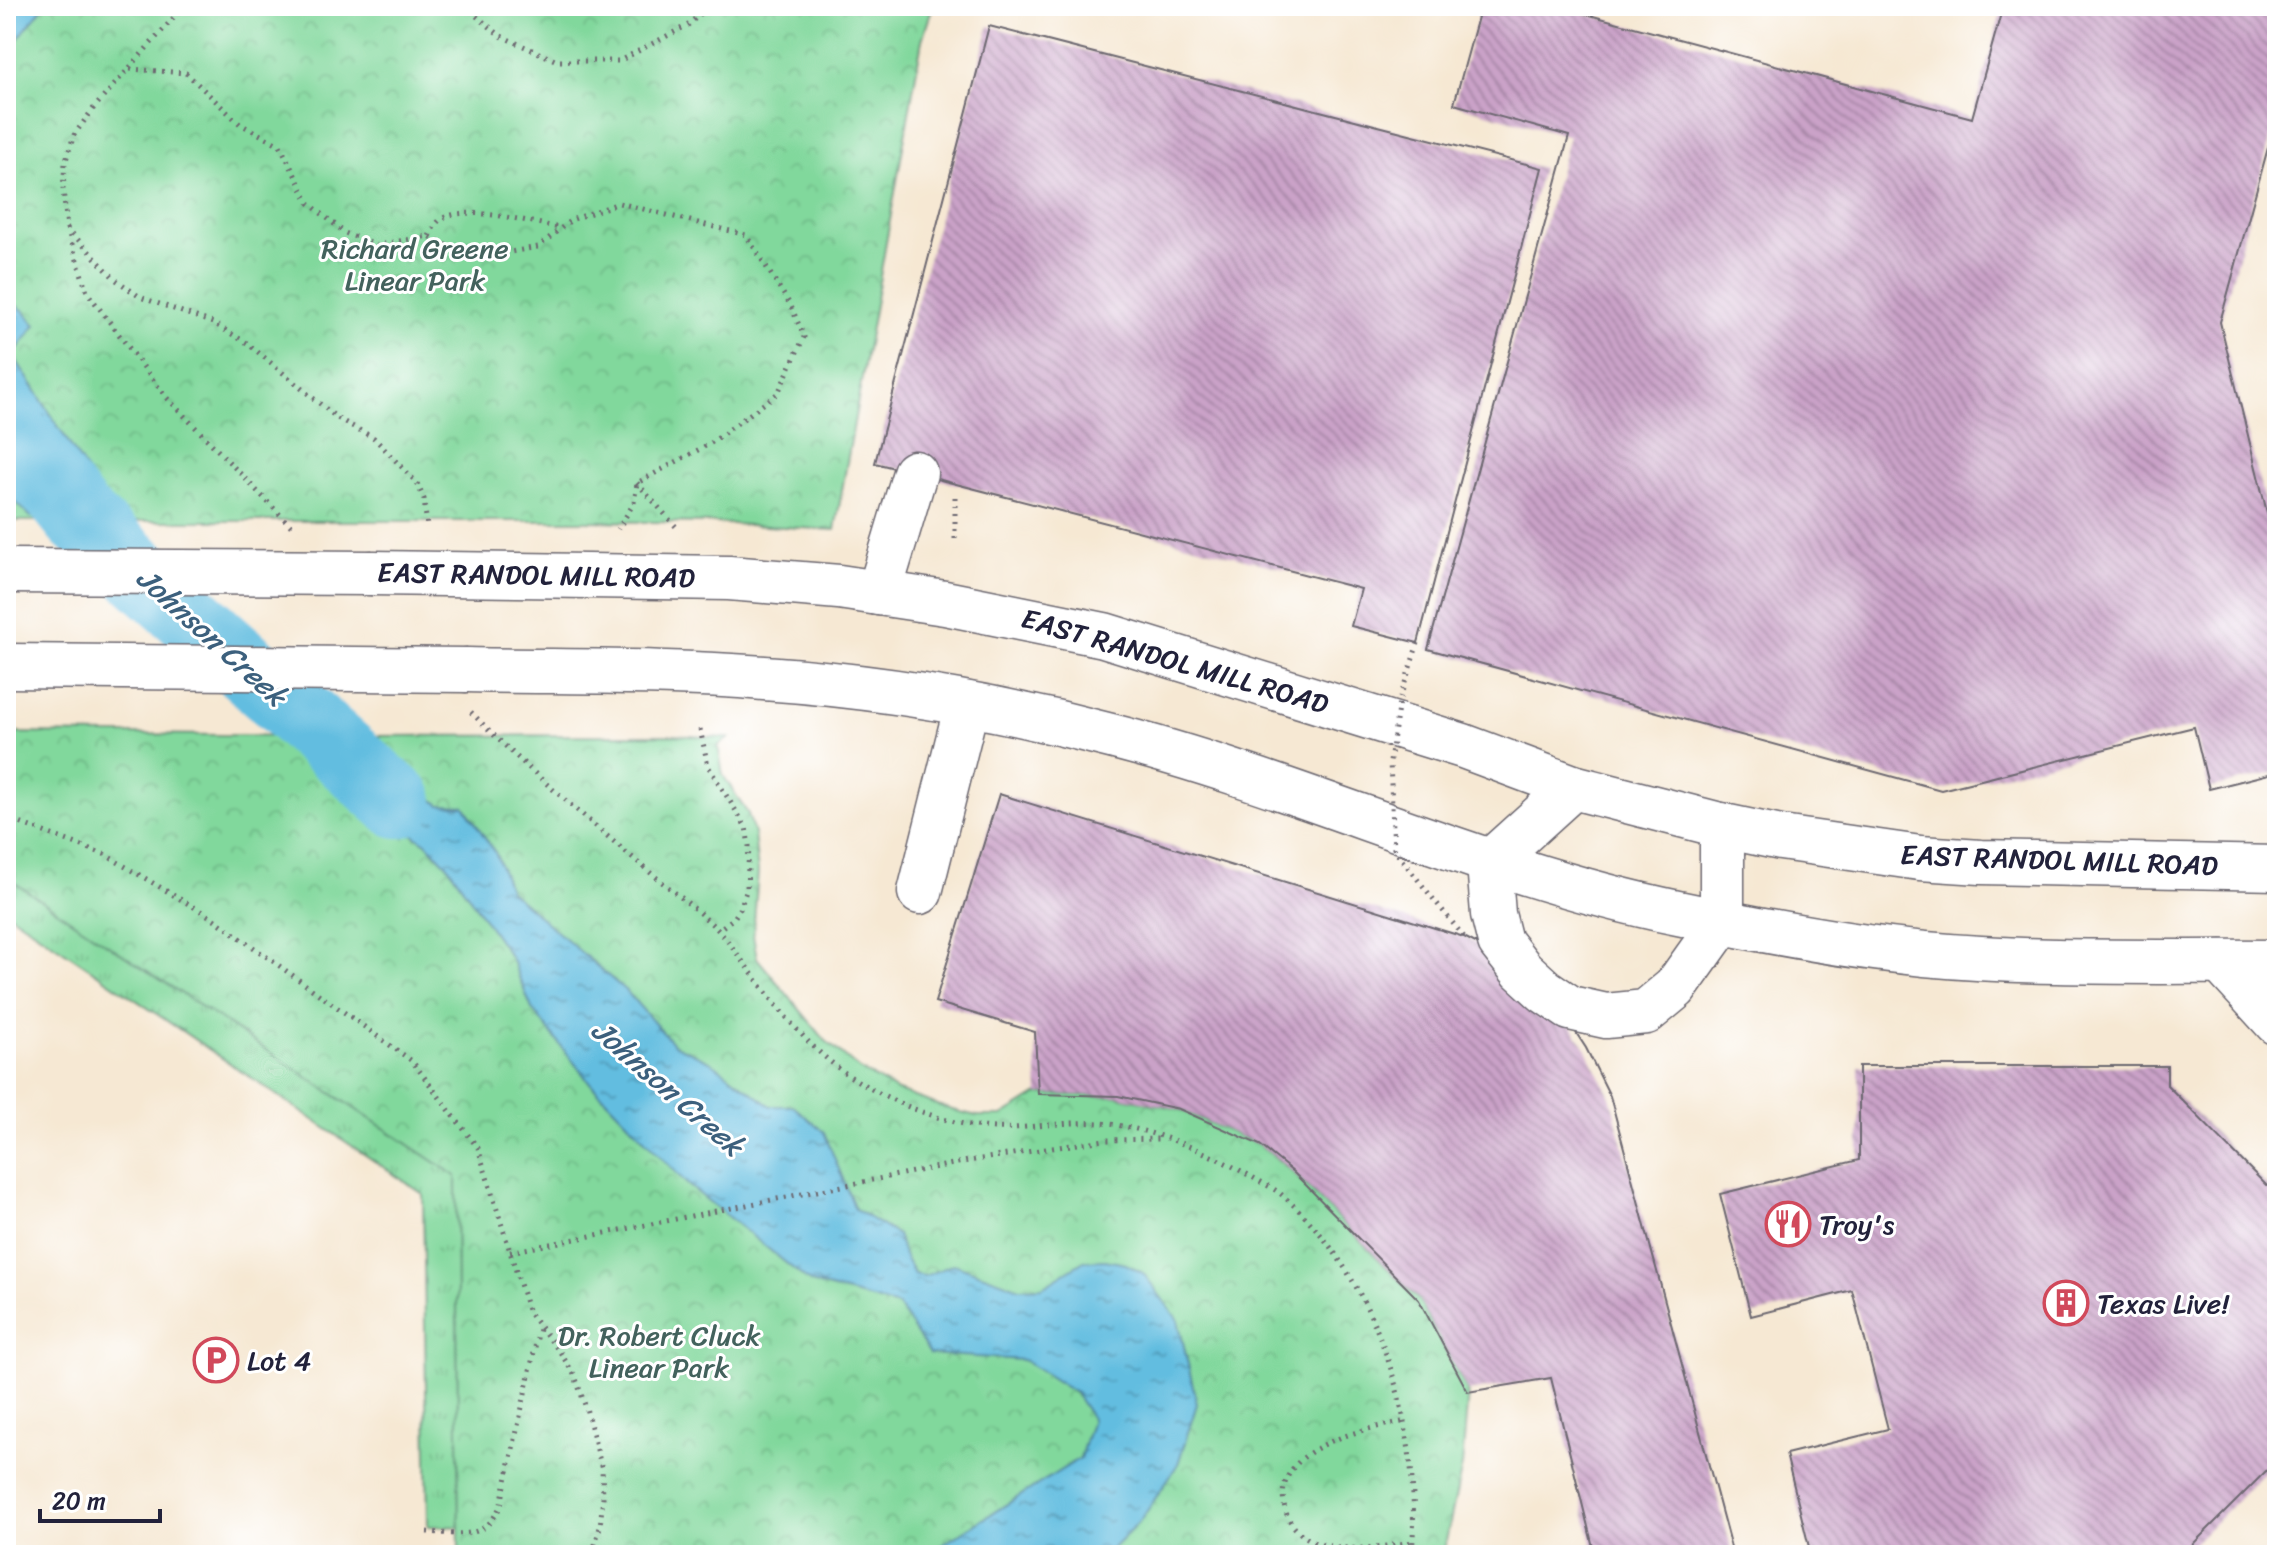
<svg xmlns="http://www.w3.org/2000/svg" width="2283" height="1561" font-family="Sriracha,sans-serif">
<style>
.grass{fill:url(#grass-tufts);stroke:#527d6c;stroke-width:2}
.park{fill:url(#park-crowns);stroke:#527d6c;stroke-width:2}
.water{fill:url(#water-ripples);stroke:#42708e;stroke-width:2}
.lines{fill:none;stroke-linecap:round;stroke-linejoin:round}
.river{stroke:#62bde0;stroke-width:72}
.building{fill:url(#building-back-hatch)}
.minor-casing{stroke:#6c6770;stroke-width:47}
.major-casing{stroke:#6c6770;stroke-width:47}
.path{stroke:#6c6770;stroke-width:5;stroke-dasharray:2 6;stroke-linecap:butt}
.minor{stroke:#fff;stroke-width:44}
.major{stroke:#fff;stroke-width:44}
.major-bridge-casing{stroke:#6c6770;stroke-width:47;stroke-linecap:butt}
.path-bridge{stroke:#6c6770;stroke-width:5;stroke-dasharray:2 6;stroke-linecap:butt}
.major-bridge{stroke:#fff;stroke-width:44}
.labels{text-anchor:middle;dominant-baseline:central;stroke-width:6;stroke-linejoin:round;paint-order:stroke}
.park-label{font-size:28px;fill:#43625d;stroke:#fff}
.street-label{font-size:28px;fill:#22223b;stroke:#fff}
.poi-label{font-size:28px;fill:#22223b;stroke:#fff;text-anchor:start}
.water-label{font-size:30px;font-style:italic;fill:#3c607d;stroke:#fff}
</style>
<defs>
<pattern id="grass-tufts" width="24" height="20" patternUnits="userSpaceOnUse" patternTransform="scale(2)"><rect width="24" height="20" fill="#81d89c"/><path d="M3 7l-1-3M5 7V3M7 7l1-3M15 17l-1-3M17 17v-4M19 17l1-3" fill="none" stroke="#6fb987"/></pattern>
<pattern id="park-crowns" width="20" height="18" patternUnits="userSpaceOnUse" patternTransform="scale(2)"><rect width="20" height="18" fill="#81d89c"/><path d="M2 6a3 3 0 1 1 6 0M12 15a3 3 0 1 1 6 0" fill="none" stroke="#6fb987"/></pattern>
<pattern id="water-ripples" width="26" height="14" patternUnits="userSpaceOnUse" patternTransform="scale(2)"><rect width="26" height="14" fill="#62bde0"/><path d="M2 4q2-2 4 0t4 0M15 11q2-2 4 0t4 0" fill="none" stroke="#5099b7"/></pattern>
<pattern id="building-back-hatch" width="6" height="6" patternUnits="userSpaceOnUse" patternTransform="scale(2)"><rect width="6" height="6" fill="#caa2c8"/><path d="M-1 5l2 2M0 0l6 6M5-1l2 2" fill="none" stroke="#a484a4"/></pattern>
</defs>
<rect width="100%" height="100%" fill="#fff"/>
<filter id="ink" filterUnits="userSpaceOnUse"><feTurbulence type="fractalNoise" baseFrequency=".0125" numOctaves="2"/><feDisplacementMap in="SourceGraphic" scale="16" xChannelSelector="R" yChannelSelector="G"/><feConvolveMatrix kernelMatrix="1 2 1 2 8 2 1 2 1" color-interpolation-filters="sRGB"/></filter>
<filter id="wash" filterUnits="userSpaceOnUse"><feTurbulence type="fractalNoise" baseFrequency=".006" numOctaves="4" result="noise"/><feDisplacementMap in="SourceGraphic" scale="32" xChannelSelector="R" yChannelSelector="G"/><feGaussianBlur stdDeviation="1.8" result="paint"/><feColorMatrix in="noise" values="0 0 0 0 0 0 0 0 0 0 0 0 0 0 0 0 0 1.4 0 .05"/><feComposite in="paint" operator="in"/></filter>
<g filter="url(#wash)">
<rect width="100%" height="100%" fill="#f6e8d3"/>
<path class="grass" d="M6,831L458,1149L466,1527L428,1526L423,1194L6,912Z"/>
<path class="park" d="M6,6H933L922,40L835,530L715,523L586,521H6Z
M6,733L323,736L670,735L729,738L718,746L723,775L748,814L754,834L758,872L753,935L757,958L825,1040L859,1069L898,1091L952,1110L977,1116H1002L1038,1094L1118,1096L1179,1109L1260,1145L1293,1172L1419,1300L1468,1392L1462,1466L1443,1555H459L456,1176L6,877Z"/>
<path class="water" d="M6,6H44L6,54Z
M6,299L23,310L36,325L13,355L116,517H31L6,493Z
M279,736H376L389,764L440,805L464,806L496,854L510,891L627,992L673,1044L710,1061L771,1106H793L824,1132L855,1209L897,1235L904,1255L914,1274L925,1276L954,1264L1020,1288L1042,1287L1084,1261L1105,1260L1126,1264L1143,1273L1178,1320L1197,1404L1178,1464L1141,1520L1106,1555H926L1080,1458L1092,1419L1075,1393L1023,1360L930,1354L898,1306L811,1283L687,1184L591,1084L532,1009L511,958L448,866L426,843L364,801Z"/>
<g class="lines">
<path class="river" d="M6,427L79,518L398,802"/>
</g>
<g id="blocks">
<path class="building" d="M1481,6H1556L1972,118L2003,6H2277V115L2220,322L2277,553V772L2209,789L2194,727L1941,790L1428,649L1569,136L1454,104Z
M989,26L1542,168L1418,643L1351,626L1361,589L875,463Z
M999,794L1464,937L1495,953L1569,1022L1586,1048L1610,1096L1733,1555H1595L1551,1378L1468,1392L1419,1300L1293,1172L1260,1145L1179,1109L1118,1096L1038,1094L1035,1032L935,1002Z
M1859,1066H2167V1085L2267,1186H2277V1470H2267L2182,1555H1811L1786,1454L1888,1429L1852,1290L1751,1316L1720,1194L1859,1160Z"/>
</g>
</g>
<g filter="url(#ink)">
<use href="#blocks" fill-opacity="0" stroke="#6c6770" stroke-width="2"/>
<g class="lines">
<g class="minor-casing">
<path id="minor" d="M879,593L915,473
M1573,787L1489,863L1493,914L1500,942L1522,970L1545,991L1570,1008L1606,1016L1646,1012L1675,988L1722,922V825
M920,892L967,704
M2221,962L2277,1023"/>
</g>
<g class="major-casing">
<path id="major" d="M372,573L729,578L839,587L945,603L1104,635L1463,746L1573,787L1724,826L1781,838L1920,858L1981,862L2277,868
M467,670C566,672 666,670 764,678C881,686 998,706 1111,736C1303,785 1483,873 1678,913C1759,930 1842,946 1925,954C2042,965 2160,961 2277,962"/>
</g>
<path class="path" d="M184,6L93,109L74,135L65,163L63,189L67,228L115,279L140,297L213,323L247,343L337,418L374,438L417,483L424,499L427,527
M464,6L501,36L557,61H619L688,25L709,6
M130,69L186,73L240,124L280,145L309,203L345,233L376,245L429,236L472,259L538,247L571,220L619,203L746,235L791,306L804,337L778,393L711,443L637,483L634,503L618,529
M67,228L87,292L166,397L294,529
M429,236C432,231 435,224 440,220C462,203 534,223 560,228
M637,483L679,530
M955,539V492
M471,712C527,770 590,821 652,874C673,891 696,909 716,928C728,940 739,957 750,971C780,1011 813,1054 856,1080C900,1107 961,1131 1013,1128C1049,1126 1081,1119 1117,1125C1165,1134 1210,1153 1252,1177C1262,1183 1274,1188 1282,1195C1381,1279 1422,1430 1412,1555
M700,729L708,766L746,827L749,846L747,888L740,909L734,918L718,930
M6,818L104,854L214,919L412,1061L478,1148L529,1313L560,1352L575,1376L586,1408L602,1469L603,1497L600,1527L592,1555
M510,1252L968,1161L1104,1140L1162,1139
M1402,1422C1360,1429 1266,1450 1286,1512C1292,1531 1309,1542 1327,1545C1355,1552 1385,1546 1413,1542
M427,1532C461,1534 486,1541 501,1504L539,1329
M1305,1555L1312,1541"/>
<use href="#minor" class="minor"/>
<use href="#major" class="major"/>
<g class="major-bridge-casing">
<path id="major-bridge" d="M6,571L372,573
M6,666L467,670"/>
</g>
<path class="path-bridge" d="M1418,643L1399,701L1390,762L1394,850L1464,937"/>
<use href="#major-bridge" class="major-bridge"/>
</g>
</g>
<defs>
<g id="restaurant-ring" transform="scale(2.3)"><circle r="9.5" fill="#fff" stroke="#d1495b" stroke-width="1.5"/><path d="M-5-6h1v4h1v-4h1v4h1v-4h1v5L-1.5 .5V6h-2V.5L-5-1ZM5-6V6H3V1.5H1.5Q1.5-4 5-6Z" fill="#d1495b"/></g>
<g id="building-ring" transform="scale(2.3)"><circle r="9.5" fill="#fff" stroke="#d1495b" stroke-width="1.5"/><path d="M-4-6H4V6H1V3H-1V6H-4ZM-2.5-4.3h1.7v1.8h-1.7ZM.8-4.3h1.7v1.8H.8ZM-2.5-1h1.7V.8h-1.7ZM.8-1h1.7V.8H.8Z" fill="#d1495b"/></g>
<g id="parking-ring" transform="scale(2.3)"><circle r="9.5" fill="#fff" stroke="#d1495b" stroke-width="1.5"/><path d="M-3.5-5.5H1a3.5 3.5 0 0 1 0 7H-1V5.5H-3.5ZM-1-3.4V-.6H.8a1.4 1.4 0 0 0 0-2.8Z" fill="#d1495b"/></g>
</defs>
<g fill-rule="evenodd">
<use href="#restaurant-ring" x="1788" y="1224"/>
<use href="#building-ring" x="2066" y="1303"/>
<use href="#parking-ring" x="216" y="1360"/>
</g>
<g class="labels">
<g class="park-label">
<text x="415" y="248">Richard Greene<tspan x="415" dy="32">Linear Park</tspan></text>
<text x="659" y="1335">Dr. Robert Cluck<tspan x="659" dy="32">Linear Park</tspan></text>
</g>
<g class="street-label">
<text transform="translate(536 575) rotate(1)">EAST RANDOL MILL ROAD</text>
<text transform="translate(1175 661) rotate(16)">EAST RANDOL MILL ROAD</text>
<text transform="translate(2059 860) rotate(2)">EAST RANDOL MILL ROAD</text>
</g>
<g class="poi-label">
<text x="1819" y="1224">Troy's</text>
<text x="2097" y="1303">Texas Live!</text>
<text x="247" y="1360">Lot 4</text>
</g>
<g class="water-label">
<text transform="translate(212 637) rotate(42)">Johnson Creek</text>
<text transform="translate(668 1088) rotate(41)">Johnson Creek</text>
</g>
</g>
<rect width="2283" height="1561" fill="none" stroke="#fff" stroke-width="32"/>
<path d="M40 1509v12h120v-12" fill="none" stroke="#22223b" stroke-width="4"/>
<text x="52" y="1509" font-size="24" fill="#22223b" stroke="#ffffff" stroke-width="6" paint-order="stroke">20 m</text>
</svg>
